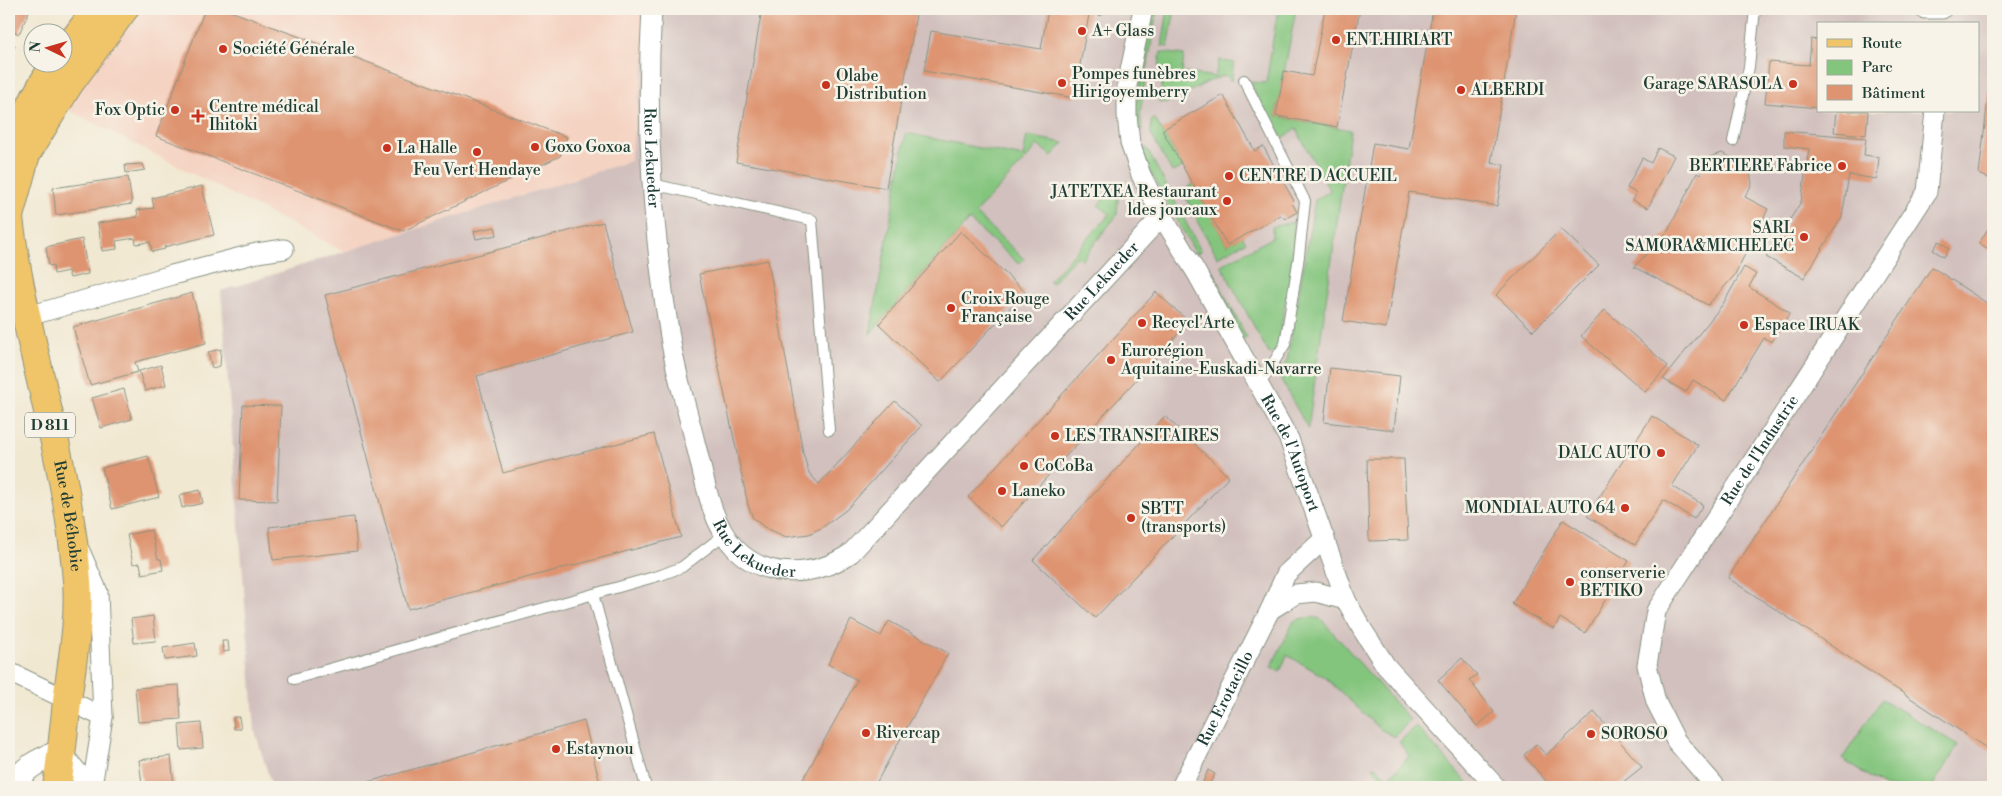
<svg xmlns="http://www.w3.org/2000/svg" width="2002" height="796" font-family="'Libre Bodoni',serif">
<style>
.built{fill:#f5d3c2}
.industrial{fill:#d1c0bd;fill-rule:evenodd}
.green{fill:#84c57e;stroke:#528159}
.building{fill:#de9471}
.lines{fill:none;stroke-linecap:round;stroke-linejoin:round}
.service-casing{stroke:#889282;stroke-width:12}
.minor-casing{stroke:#889282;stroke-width:21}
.tertiary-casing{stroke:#889282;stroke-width:26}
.primary-casing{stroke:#889282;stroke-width:30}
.service{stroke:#fff;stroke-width:10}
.minor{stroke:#fff;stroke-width:19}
.tertiary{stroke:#fff;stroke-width:24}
.primary{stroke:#f0c469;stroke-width:28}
.poi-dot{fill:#c8321e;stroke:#f7f3e8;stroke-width:2}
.labels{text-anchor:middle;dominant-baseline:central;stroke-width:5;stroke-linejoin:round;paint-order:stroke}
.shield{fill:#f7f3e8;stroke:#60746a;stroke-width:1}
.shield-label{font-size:15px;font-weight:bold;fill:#1f3d34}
.poi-label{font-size:16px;fill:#1f3d34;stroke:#f7f3e8;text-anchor:start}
.street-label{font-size:16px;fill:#1f3d34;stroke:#f7f3e8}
</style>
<rect width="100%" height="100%" fill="#f7f3e8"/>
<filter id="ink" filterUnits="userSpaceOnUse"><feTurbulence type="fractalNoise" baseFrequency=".02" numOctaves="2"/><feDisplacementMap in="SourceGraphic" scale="10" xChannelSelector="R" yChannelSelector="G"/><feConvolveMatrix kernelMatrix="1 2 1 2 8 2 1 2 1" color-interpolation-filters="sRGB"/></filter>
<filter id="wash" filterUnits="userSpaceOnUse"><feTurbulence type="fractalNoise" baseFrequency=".0096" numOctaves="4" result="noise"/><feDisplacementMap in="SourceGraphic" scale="20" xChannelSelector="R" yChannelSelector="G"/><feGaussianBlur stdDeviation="1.12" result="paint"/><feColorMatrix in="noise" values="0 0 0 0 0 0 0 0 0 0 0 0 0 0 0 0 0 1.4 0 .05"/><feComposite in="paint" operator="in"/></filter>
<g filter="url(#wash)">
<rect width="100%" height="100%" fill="#f1e8d1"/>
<path class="built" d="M114,9H652L630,161L345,252L51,101Z"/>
<path class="industrial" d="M652,9H1993V787H272L255,731L221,291L630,161ZM1818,24H1978V111H1818Z"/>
<path class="green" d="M1152,9H1157L1140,112L1142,130H1138L1136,106Z
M1168,9H1175L1168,47L1162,46Z
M1278,9H1296L1276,116L1350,130L1308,429L1279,376L1287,360L1315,200L1330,191L1296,129L1283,138C1267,123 1259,101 1251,82L1266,83Z
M1161,52L1184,55L1182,72L1215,77L1219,60L1234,63L1231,81L1226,75L1210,81L1167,103L1159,102L1164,69L1159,68Z
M1155,119L1183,167L1172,172L1151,134V120Z
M906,133L1023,157L1027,136L1064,143L1052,156L1037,145L1027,158L975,213L1024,259L1019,264L969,220L870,334Z
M1142,148L1147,149L1201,251L1196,254L1148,168Z
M1119,182L1117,215L1082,260L1077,256L1052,283L1049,281L1110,214L1098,205Z
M1193,184L1227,245L1242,236L1246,242L1217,257L1183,193L1186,189Z
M1293,222L1294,252L1277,350L1269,354L1221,265L1272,238V227Z
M1210,268L1247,338L1242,339L1205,271Z
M1312,617L1321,619L1410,720L1395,737L1380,729L1325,677L1287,655L1280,672L1271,667L1294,621L1299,619Z
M1882,699L1958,745L1932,787H1885L1842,759Z
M1416,726L1471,787H1391L1373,768L1376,766L1388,779L1409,756L1399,742Z"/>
<g id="blocks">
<path class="building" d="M9,9H30L19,34L9,29Z
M205,9H225L567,137L560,156L403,231L156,136Z
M762,9H917L886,188L736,162Z
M1048,9H1090L1074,98L924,71L931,31L1041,49Z
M1325,9H1360L1337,127L1276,116L1284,71L1312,76Z
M1433,9H1516L1491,163L1504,165L1497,206L1409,192L1386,328L1343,321L1373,143L1409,149Z
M1811,39L1818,40V108L1765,103L1769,62L1809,65Z
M9,43L15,45L9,61Z
M1989,91H1993V180L1979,174Z
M1223,95L1255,151L1263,146L1294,201L1292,203L1297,212L1285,219L1281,215L1227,245L1162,130Z
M1836,111H1868L1866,135L1834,132Z
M1784,131L1866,138L1864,155L1879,157L1877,179L1849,175L1842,217L1804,278L1766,257L1801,202L1809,149L1784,146Z
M1658,148L1674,156L1648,208L1632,200L1636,193L1627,188L1642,158L1651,163Z
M1722,153L1749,166L1752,184L1745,197L1768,209L1734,276L1708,305L1634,267L1668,231L1697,173L1700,175L1709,157Z
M143,164L145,170L126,173L125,165Z
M128,177L132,204L56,215L53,188Z
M202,186L214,235L164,247L165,249L152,252L150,242L136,244L135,238L116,241L117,249L102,251L98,223L138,217L137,210L154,208L152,198Z
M1993,221V252L1979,243Z
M603,222L633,332L477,376L503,473L654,434L681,537L408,609L325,295Z
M495,227L497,235L476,239L474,231Z
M1561,229L1599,265L1533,331L1496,295Z
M961,231L1025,292L940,382L879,324Z
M82,239L88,274L70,278L68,271L54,274L53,265L49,266L46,247Z
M1939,241L1949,248L1944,257L1933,250Z
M768,260L803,453L809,473L819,484L895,401L922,426L846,510L823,527L809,534L786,537L764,527L753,518L748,505L699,274Z
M1744,267L1756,274L1749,287L1790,313L1772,342L1764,338L1726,400L1693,380L1686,392L1663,379L1723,304Z
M1932,267L1993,307V747L1991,751L1728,578Z
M1156,292L1189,322L1001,527L968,497Z
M192,293L206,343L135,362L138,372L90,385L73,327Z
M1605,310L1668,366L1645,392L1581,336Z
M221,349L220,366L212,368L208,352Z
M161,365L166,385L145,391L139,371Z
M1330,368L1400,376L1394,430L1324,422Z
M124,389L132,419L101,428L92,398Z
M243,405L281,406L277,501L239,500Z
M1165,416L1229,477L1095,618L1033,560Z
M1652,416L1698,445L1672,486L1703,505L1694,519L1663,500L1635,545L1587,516Z
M148,456L159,497L112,509L102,468Z
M1367,459H1404L1408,540L1369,541Z
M200,490L203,503L182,508L179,495Z
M354,517L357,551L273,560L269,527Z
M1563,520L1629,561L1585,633L1560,618L1554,629L1512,604Z
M151,530L158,559H161L163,570L142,574L140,563L133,564L127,535Z
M153,616L156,641L134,643L131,619Z
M851,620L881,636L889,621L948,653L874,787H799L857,680L828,664Z
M222,641H228L229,651L223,652Z
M195,643L197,656L165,660L163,648Z
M1462,658L1477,675L1469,680L1494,712L1477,726L1438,680Z
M179,685L181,719L138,722L135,688Z
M1594,712L1642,767L1617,787H1551L1524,755L1536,744L1546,755Z
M233,717H239L241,729H234Z
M584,721L601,787H350Z
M201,723L203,748L181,750L179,725Z
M171,756L174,787H145V784H142L139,760Z
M1208,770L1215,774L1209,785L1203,782Z"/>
</g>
</g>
<g filter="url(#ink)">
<use href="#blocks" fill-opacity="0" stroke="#889282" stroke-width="1"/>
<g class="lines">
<g class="service-casing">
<path id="service" d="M1100,10V9
M1244,80L1305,201L1299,256L1285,344L1259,386
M1733,141L1749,67L1755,9
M652,184L812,220L829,430
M593,594L646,787
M294,679L661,575L682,567L725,534"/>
</g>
<g class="minor-casing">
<g id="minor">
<path id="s1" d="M652,9C645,120 652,233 671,343C677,378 688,412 696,446C705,479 710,521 734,547C765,581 816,577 851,553L1162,216"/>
<path id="s2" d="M1143,9L1127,85V115L1130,143L1141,175L1162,216L1196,272L1289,439L1346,600L1362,629L1386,666L1496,787"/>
<path d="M1925,9H1942"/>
<path d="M25,317L172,275L257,253L284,249"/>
<path d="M1325,538L1286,574L1270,610L1296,594L1316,592L1346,600"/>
<path d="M80,551L98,592L103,717L92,787"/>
<path d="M9,672L103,717"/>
<path d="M61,752L90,787"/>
<path id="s3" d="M1181,787L1270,610"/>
<path id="s4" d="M1716,787L1676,741L1656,702L1647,665L1656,611L1927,192L1935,111"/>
</g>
</g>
<g class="tertiary-casing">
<path id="tertiary" d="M9,787C29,766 33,762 61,752"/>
</g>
<g class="primary-casing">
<g id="primary">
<path d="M62,56L97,9"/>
<path d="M14,153C22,121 38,89 57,62"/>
<path d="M9,216L26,154L69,84L124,9"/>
<path id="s5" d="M9,218C24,340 68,458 77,581C80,621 72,661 67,701C64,730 61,759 57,787"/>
</g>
</g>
<use href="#service" class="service"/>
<use href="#minor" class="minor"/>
<use href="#tertiary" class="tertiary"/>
<use href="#primary" class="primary"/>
</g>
</g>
<g class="poi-dot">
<circle cx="1082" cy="31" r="5"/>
<circle cx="1336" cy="40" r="5"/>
<circle cx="223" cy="49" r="5"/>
<circle cx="1062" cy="83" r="5"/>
<circle cx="1793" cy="84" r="5"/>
<circle cx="826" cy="85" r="5"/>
<circle cx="1461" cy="90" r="5"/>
<circle cx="175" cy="110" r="5"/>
<path d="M195.5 108.5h5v5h5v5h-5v5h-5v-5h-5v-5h5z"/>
<circle cx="535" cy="147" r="5"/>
<circle cx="387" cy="148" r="5"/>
<circle cx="477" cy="152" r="5"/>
<circle cx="1842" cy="166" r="5"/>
<circle cx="1229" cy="176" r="5"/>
<circle cx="1227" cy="201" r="5"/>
<circle cx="1804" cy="237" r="5"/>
<circle cx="951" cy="308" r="5"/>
<circle cx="1142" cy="323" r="5"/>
<circle cx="1744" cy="325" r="5"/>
<circle cx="1111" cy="360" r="5"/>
<circle cx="1055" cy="436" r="5"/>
<circle cx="1661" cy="453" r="5"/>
<circle cx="1024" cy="466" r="5"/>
<circle cx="1002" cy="491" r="5"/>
<circle cx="1625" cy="508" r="5"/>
<circle cx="1131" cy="518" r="5"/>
<circle cx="1570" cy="582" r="5"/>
<circle cx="866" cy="733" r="5"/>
<circle cx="1591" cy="734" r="5"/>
<circle cx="556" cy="749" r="5"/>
</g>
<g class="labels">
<rect class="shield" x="25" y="412.5" width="50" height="25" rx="4"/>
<g class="shield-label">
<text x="50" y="425">D 811</text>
</g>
<g class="poi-label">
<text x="1092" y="31">A+ Glass</text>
<text x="1346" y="40">ENT.HIRIART</text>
<text x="233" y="49">Société Générale</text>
<text x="1072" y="74">Pompes funèbres<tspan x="1072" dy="18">Hirigoyemberry</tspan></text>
<text x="836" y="76">Olabe<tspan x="836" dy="18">Distribution</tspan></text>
<text x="1783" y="84" text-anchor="end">Garage SARASOLA</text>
<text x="1471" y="90">ALBERDI</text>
<text x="209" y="107">Centre médical<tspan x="209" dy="18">Ihitoki</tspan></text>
<text x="165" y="110" text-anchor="end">Fox Optic</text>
<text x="545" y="147">Goxo Goxoa</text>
<text x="397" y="148">La Halle</text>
<text x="1832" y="166" text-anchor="end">BERTIERE Fabrice</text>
<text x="477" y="170" text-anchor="middle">Feu Vert Hendaye</text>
<text x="1239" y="176">CENTRE D ACCUEIL</text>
<text x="1217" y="192" text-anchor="end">JATETXEA Restaurant<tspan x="1217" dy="18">ldes joncaux</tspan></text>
<text x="1794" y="228" text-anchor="end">SARL<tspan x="1794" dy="18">SAMORA&amp;MICHELEC</tspan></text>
<text x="961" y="299">Croix Rouge<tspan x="961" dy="18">Française</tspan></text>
<text x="1152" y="323">Recycl'Arte</text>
<text x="1754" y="325">Espace IRUAK</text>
<text x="1121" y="351">Eurorégion<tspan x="1121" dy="18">Aquitaine-Euskadi-Navarre</tspan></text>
<text x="1065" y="436">LES TRANSITAIRES</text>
<text x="1651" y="453" text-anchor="end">DALC AUTO</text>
<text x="1034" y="466">CoCoBa</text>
<text x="1012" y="491">Laneko</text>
<text x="1615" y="508" text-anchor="end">MONDIAL AUTO 64</text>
<text x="1141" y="509">SBTT<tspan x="1141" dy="18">(transports)</tspan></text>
<text x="1580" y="573">conserverie<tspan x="1580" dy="18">BETIKO</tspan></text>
<text x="876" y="733">Rivercap</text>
<text x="1601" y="734">SOROSO</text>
<text x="566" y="749">Estaynou</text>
</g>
<g class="street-label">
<text stroke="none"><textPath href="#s1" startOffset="149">Rue Lekueder</textPath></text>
<text stroke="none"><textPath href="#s1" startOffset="1048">Rue Lekueder</textPath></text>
<text stroke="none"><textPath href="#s4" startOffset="389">Rue de l'Industrie</textPath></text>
<text stroke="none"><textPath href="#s2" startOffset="486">Rue de l'Autoport</textPath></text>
<text stroke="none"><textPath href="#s5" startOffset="304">Rue de Béhobie</textPath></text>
<text stroke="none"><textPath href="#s1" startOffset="569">Rue Lekueder</textPath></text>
<text stroke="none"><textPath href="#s3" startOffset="99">Rue Erotacillo</textPath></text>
</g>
</g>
<rect width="2002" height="796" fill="none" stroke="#f7f3e8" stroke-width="30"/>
<rect x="1817" y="22" width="162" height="90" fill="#f7f3e8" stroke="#a1aaa0"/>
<rect x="1827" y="39" width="25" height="8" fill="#f0c469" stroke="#a1aaa0"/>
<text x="1862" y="48" font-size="15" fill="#1f3d34">Route</text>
<rect x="1827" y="60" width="25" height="15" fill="#84c57e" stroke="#a1aaa0"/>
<text x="1862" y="72" font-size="15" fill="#1f3d34">Parc</text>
<rect x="1827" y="85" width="25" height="15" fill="#de9471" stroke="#a1aaa0"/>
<text x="1862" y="98" font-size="15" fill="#1f3d34">Bâtiment</text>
<g transform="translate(48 48) rotate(275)"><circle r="24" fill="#f7f3e8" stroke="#a1aaa0"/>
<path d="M0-4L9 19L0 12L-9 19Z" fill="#c8321e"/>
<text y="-8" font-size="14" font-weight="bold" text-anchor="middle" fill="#1f3d34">N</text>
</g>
</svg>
